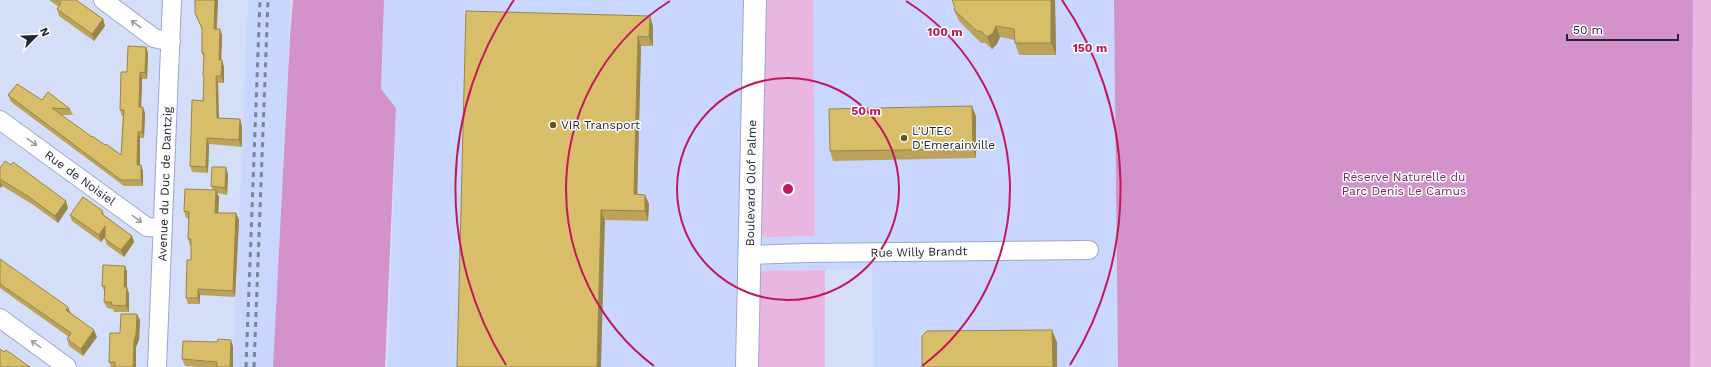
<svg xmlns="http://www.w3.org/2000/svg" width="1711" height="367" font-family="'Work Sans',sans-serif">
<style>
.built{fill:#c9d6ff}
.green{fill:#e9b6e1}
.forest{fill:#d492ca}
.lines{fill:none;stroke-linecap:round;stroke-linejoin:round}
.minor-casing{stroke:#9aa7d1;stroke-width:20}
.tertiary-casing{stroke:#9aa7d1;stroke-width:24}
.minor{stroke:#fff;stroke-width:18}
.tertiary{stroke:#fff;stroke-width:22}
.rail{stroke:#7d8399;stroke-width:3;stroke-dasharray:5 5;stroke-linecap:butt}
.wall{fill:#bba35b}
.shaded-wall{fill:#98854a}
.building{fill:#d9be6a;stroke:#98854a}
.oneway{stroke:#9c9da5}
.ring{fill:none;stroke:#c2185b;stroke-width:2}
.poi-dot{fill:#645421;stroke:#fff;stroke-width:1.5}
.labels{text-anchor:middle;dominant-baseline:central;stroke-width:3;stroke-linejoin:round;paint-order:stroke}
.poi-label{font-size:12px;fill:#222637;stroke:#fff;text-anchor:start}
.park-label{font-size:12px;fill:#75286d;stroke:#fff}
.street-label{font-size:12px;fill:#222637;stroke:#fff}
.centre{fill:#c2185b;stroke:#fff;stroke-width:2}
.ring-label{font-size:12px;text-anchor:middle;font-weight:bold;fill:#c2185b;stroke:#fff;stroke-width:3;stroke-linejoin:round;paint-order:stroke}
</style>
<rect width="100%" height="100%" fill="#d5def8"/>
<path class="built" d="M248,0H291L273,367H233Z
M384,0H1114L1118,367H873L872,269L825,270V367H388L396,108L381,89Z"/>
<path class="green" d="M764,0H813L815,236L764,237L759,229Z
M1693,0H1711V367H1690Z
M825,270V367H755L759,276L762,271Z"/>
<path class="forest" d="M293,0H384L381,89L396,108L385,367H273L290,37Z
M1114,0H1693L1690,367H1118Z"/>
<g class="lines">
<g class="minor-casing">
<path id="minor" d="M103,0L154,38L171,42
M0,120L147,227L163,228
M750,255L806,253L1089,250
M0,318L67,367
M157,367L172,0"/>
</g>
<g class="tertiary-casing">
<path id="tertiary" d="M747,367L755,0"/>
</g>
<use href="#minor" class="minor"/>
<use href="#tertiary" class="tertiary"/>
<path class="rail" d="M246,367L260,0
M254,367L268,0"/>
</g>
<path class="wall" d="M49,0H76L103,19L105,26L94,41L59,16L57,9L59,7Z
M218,0L217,29H220L222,35L221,60L224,67V83H218L219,118L242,126V147L209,144L208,173L192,172L190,166L203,101L204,79L203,76L204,57L202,53V30L195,13Z
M952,0H1055L1056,55H1019L1015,43V40L1000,37L997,44L992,49L985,43H981L959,21L954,10L955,8Z
M466,11L653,26V46H641L637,194L645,195L649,204L648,221L605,220Z
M146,47L148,53L147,79H142L141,107L145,113L144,138H140V165L143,171V186H124L11,102L8,95L42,100L70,109L73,115H61L92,137L121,155L123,116H122L120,110L127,72Z
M976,116V158L833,161L830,151Z
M0,168L68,208L58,223L32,204L2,186L1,188L0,187Z
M228,174L227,195L217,193L219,197L218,213H236L239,220L235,297L200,295V304H188L186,298L191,260V246H190L188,239V218H186L184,211L213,190L211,186Z
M103,211L104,215L132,236L134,242L124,257L107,245L105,239V237L101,242L72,221L70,215Z
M0,259L71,313L97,337L83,356L69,346L67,339L69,337L0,288Z
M125,266L127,272V288L129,294V312H114L113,309L107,308L104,302L105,293L102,286Z
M140,320L139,340L136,347V367H111L109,362L120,333Z
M233,346V367H198L185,366L182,359Z"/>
<path class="shaded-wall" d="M215,0H218L216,35L214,29Z
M1051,0H1055L1056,55L1051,43Z
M650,16L653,26V46L649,37Z
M103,19L105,26L94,41L92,34Z
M996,26L1000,37L997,44L992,49L987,37Z
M220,29L222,35L221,67L219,60Z
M638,36L641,46L637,204L634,194Z
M146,47L148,53L147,79L145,73Z
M222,60L224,67V83L221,76Z
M140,72L142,79L141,113L139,107Z
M216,76L218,83L219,125L217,118Z
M972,106L976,116V158L973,149Z
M143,107L145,113L144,138L142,132Z
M240,119L242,126V147L239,140Z
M138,132L140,138V171L137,165Z
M207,138L209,144L208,173L206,167Z
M141,165L143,171V186L141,180Z
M226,167L228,174L227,195L225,188Z
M0,180L2,186L1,188L0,186Z
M216,190L219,197L218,219L215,213Z
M645,195L649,204L648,221L645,211Z
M66,201L68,208L58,223L55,216Z
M601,210L605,220L601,367H597Z
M236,213L239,220L235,297L233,291Z
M105,226L108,233L101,242L99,235Z
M132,236L134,242L124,257L121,250Z
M125,266L127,272V288L129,294V312L126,306L124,287Z
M198,289L200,295V304L198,298Z
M68,307L71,314L66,310Z
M137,314L140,320L139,340L136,347V367H133L134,341Z
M94,330L97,337L83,356L81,349Z
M1052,330L1057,342V367H1053Z
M231,340L233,346V367H230Z"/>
<path class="building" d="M56,0H76L103,19L92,34L57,9L61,3Z
M195,0H215L214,29H220L219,60H222L221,76H216L217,118L240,119L239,140L207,138L206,167L190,166L192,100L203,101L204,76H203L204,53H202V28L195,13Z
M952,0H1051V43H1015L1014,29L996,26L993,33L987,37L981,31H977L954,10L955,7Z
M466,11L650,16L649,37L638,36L634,194L645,195V211L601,210L597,367H457Z
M128,46L146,47L145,73L140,72L139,107H143L142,132H138L137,165H141V180H121L8,95L17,84L42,100L48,92L70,109L52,108L92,137V136L105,145L106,144L121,155L124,110H120L121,72H127Z
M972,106L973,149L830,151L829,109Z
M5,161L11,165L13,162L66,201L55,216L29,197L0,179V168Z
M212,167H226L225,188L211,186Z
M185,189L216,190L215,213H236L233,291L198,289V298H186L187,260H191V239H188L189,212L184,211Z
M83,197L103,211L101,213L110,220L132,236L121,250L105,239V226L99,235L70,215Z
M0,259L68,307L66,310L94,330L81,349L67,339L71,333L0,284Z
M103,265L125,266L124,287H127L126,306L111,305L112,302H104L105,286H102Z
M121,314H137L136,334L134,341L133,367H115V362H109L110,333H120Z
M1052,330L1053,367H922V336L927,331Z
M218,339L231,340L230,367H217V362L182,359L183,341L217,342Z
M0,349L4,352L6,350L30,367H10L8,366L7,367H0Z"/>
<defs><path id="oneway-shaft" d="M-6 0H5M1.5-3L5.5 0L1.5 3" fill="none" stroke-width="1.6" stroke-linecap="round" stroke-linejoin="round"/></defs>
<g class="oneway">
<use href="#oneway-shaft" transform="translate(136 24) rotate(-144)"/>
<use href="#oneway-shaft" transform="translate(32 142) rotate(36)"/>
<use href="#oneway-shaft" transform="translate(137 219) rotate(36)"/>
<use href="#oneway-shaft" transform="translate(36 344) rotate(-144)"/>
</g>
<g class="ring">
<circle cx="788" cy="189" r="111"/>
<path d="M654 366A222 222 0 0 1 670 1M906 1A222 222 0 0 1 922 366"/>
<path d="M506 365A333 333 0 0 1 514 0M1062 0A333 333 0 0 1 1070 365"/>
</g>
<g class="poi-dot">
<circle cx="553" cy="125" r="4"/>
<circle cx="904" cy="138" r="4"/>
</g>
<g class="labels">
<g class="poi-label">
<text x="561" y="125">VIR Transport</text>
<text x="912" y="131">L'UTEC<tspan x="912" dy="14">D'Emerainville</tspan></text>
</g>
<g class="park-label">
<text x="1404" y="177">Réserve Naturelle du<tspan x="1404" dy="14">Parc Denis Le Camus</tspan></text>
</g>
<g class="street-label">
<text transform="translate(80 178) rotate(36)">Rue de Noisiel</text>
<text transform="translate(751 183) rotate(-89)">Boulevard Olof Palme</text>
<text transform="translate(165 184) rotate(-88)">Avenue du Duc de Dantzig</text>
<text transform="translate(919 252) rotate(-1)">Rue Willy Brandt</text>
</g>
</g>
<circle cx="788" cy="189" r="6" class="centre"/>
<g class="ring-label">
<text x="945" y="36">100 m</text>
<text x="1090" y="52">150 m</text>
<text x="866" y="115">50 m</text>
</g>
<g transform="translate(36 36) rotate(66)" stroke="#ffffff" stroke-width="3" paint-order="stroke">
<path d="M0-3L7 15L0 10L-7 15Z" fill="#222637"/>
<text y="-6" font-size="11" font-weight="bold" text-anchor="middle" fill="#222637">N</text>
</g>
<path d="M1567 34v6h111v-6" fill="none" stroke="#222637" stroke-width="2"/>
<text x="1573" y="34" font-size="12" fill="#222637" stroke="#ffffff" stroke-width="3" paint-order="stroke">50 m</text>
</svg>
